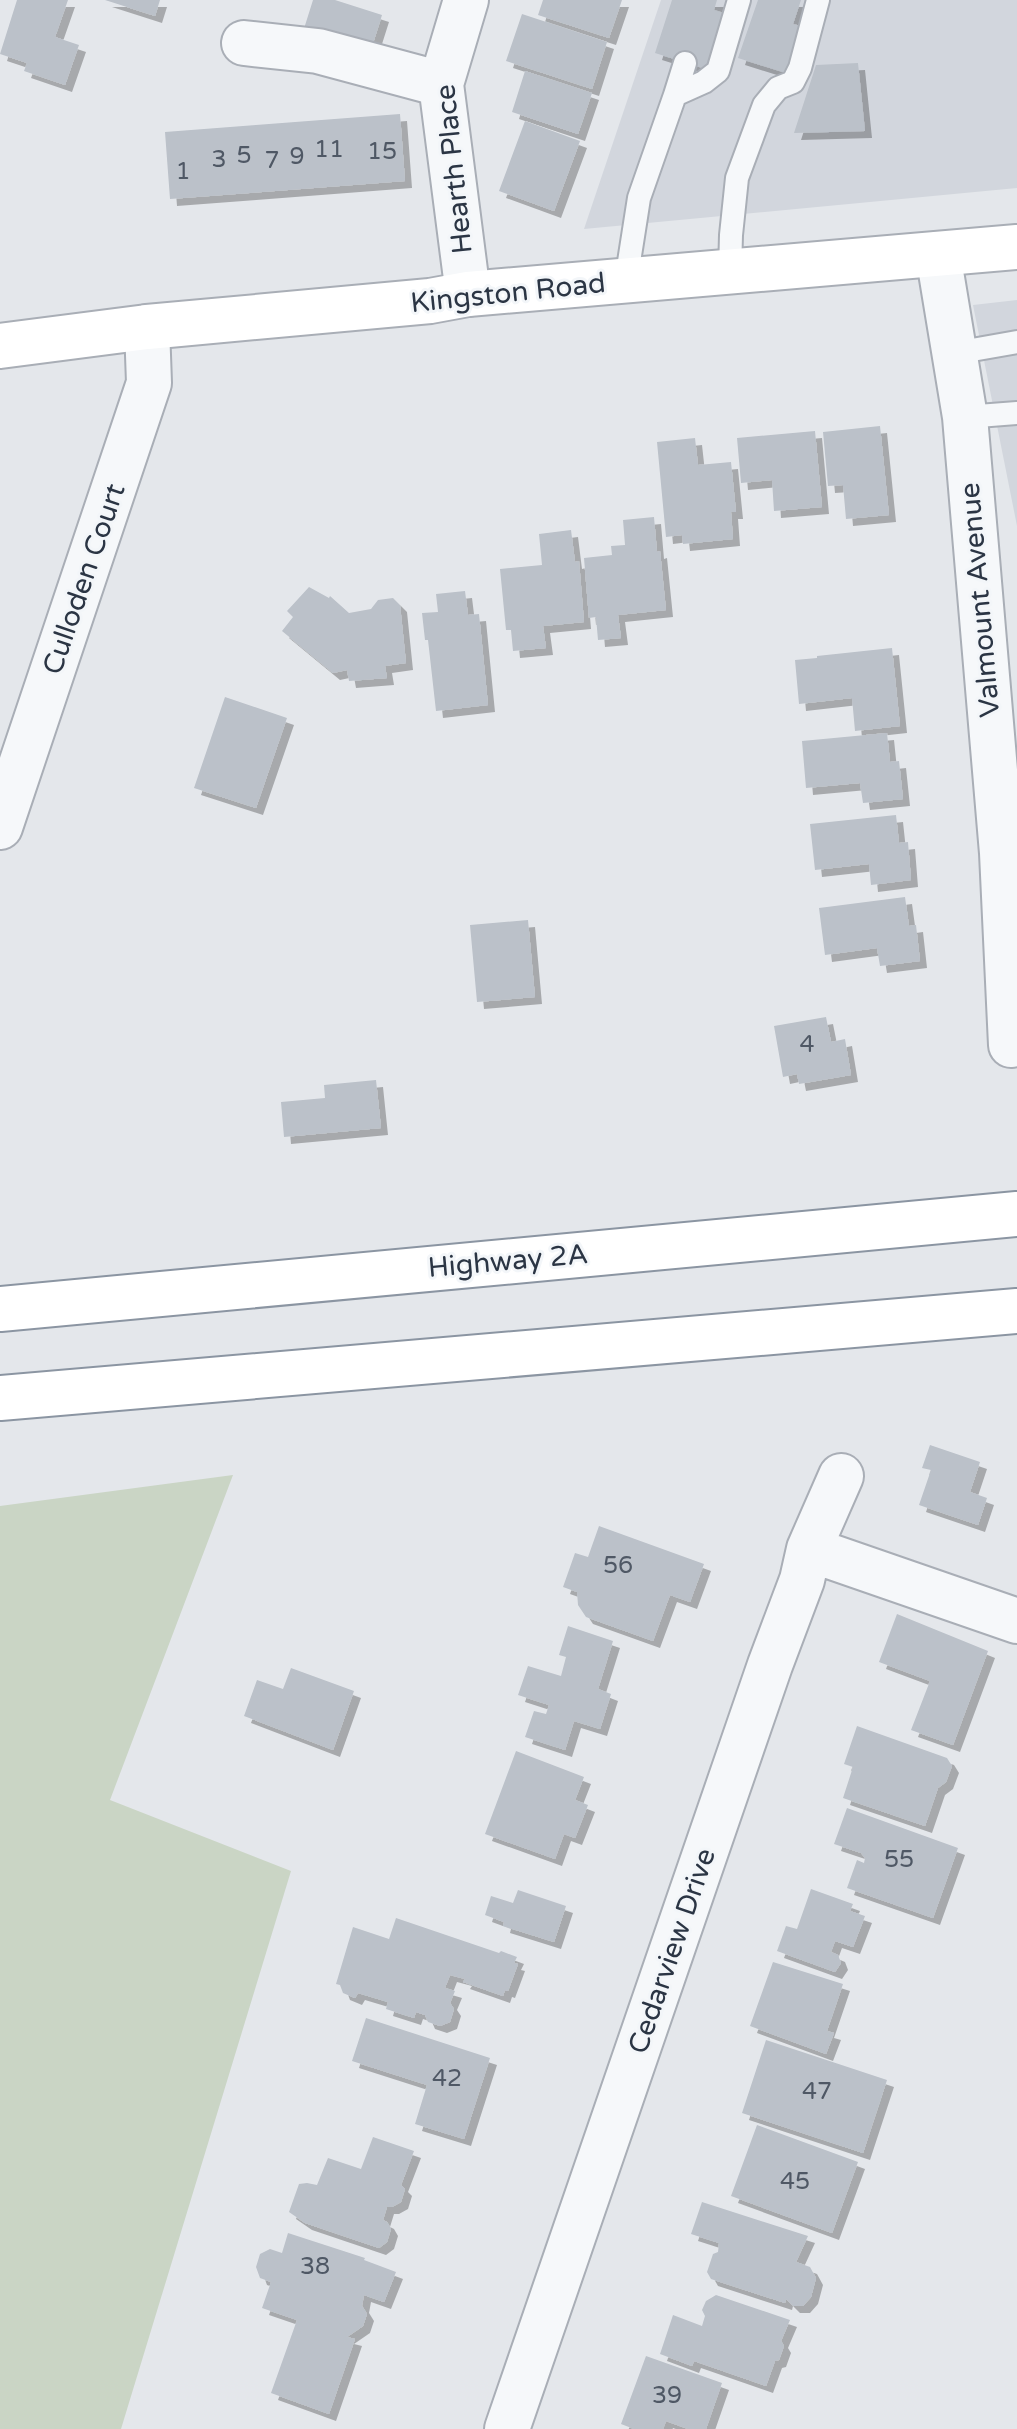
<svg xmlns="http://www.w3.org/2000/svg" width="1017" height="2429" font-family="'Varela Round',sans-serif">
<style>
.built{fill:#d2d6dd}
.green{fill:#cad5c5}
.building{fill:#bbc1c9;filter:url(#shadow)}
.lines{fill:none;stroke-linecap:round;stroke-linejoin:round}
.lane-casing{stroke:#a9aeb6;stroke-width:26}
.street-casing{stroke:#a9aeb6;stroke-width:48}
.secondary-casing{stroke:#a9aeb6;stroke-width:48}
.highway-casing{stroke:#8b95a2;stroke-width:48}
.lane{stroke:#f6f8fa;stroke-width:22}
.street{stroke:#f6f8fa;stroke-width:44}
.secondary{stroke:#fff;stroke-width:44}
.highway{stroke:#fff;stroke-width:44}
.labels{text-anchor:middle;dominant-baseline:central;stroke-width:6;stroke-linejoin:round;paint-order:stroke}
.number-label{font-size:24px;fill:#4f5865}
.street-label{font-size:28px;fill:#2b3544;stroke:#f3f6f9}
</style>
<defs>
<filter id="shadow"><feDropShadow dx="7" dy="7" stdDeviation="0" flood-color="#0004"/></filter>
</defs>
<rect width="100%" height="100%" fill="#e4e7eb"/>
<path class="built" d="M661,0H1017V188L584,229Z
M1017,300V526L973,305Z"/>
<path class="green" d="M233,1475L110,1800L291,1871L121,2429H0V1506Z"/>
<path class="building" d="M17,0H68L55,37L79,45L65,85L24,71L27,63L0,54Z
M105,0H160L155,16Z
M313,0H335L382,15L369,56L302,35Z
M543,0H622L609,38L538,15Z
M672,0H717L714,10L727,14L709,70L655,53Z
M758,0H801L793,24L801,26L786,73L738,58Z
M522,14L607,42L592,89L506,61Z
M858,63L865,131L794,133L816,65Z
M525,71L592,93L578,134L512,112Z
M400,114L405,181L170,199L165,132Z
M525,121L580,141L554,211L499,191Z
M880,426L889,515L846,519L843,485L828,486L823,432Z
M815,431L822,507L774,511L772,480L741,483L737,438Z
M695,438L698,465L731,462L736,512H731L733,539L683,544L682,535L666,537L657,442Z
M654,517L657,552L660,551L666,610L618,615L621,638L598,640L596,617L589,618L584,558L612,555L611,546L625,545L623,520Z
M571,530L575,562L579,561L584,622L543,626L546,648L513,651L511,630H506L500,569L542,565L539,534Z
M309,587L329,598L330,596L349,613L371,609L378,600L393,598L400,605L406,663L385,666L387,678L349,681L347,670L333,673L282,631L293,617L287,611Z
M465,591L468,615L479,614L488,705L436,711L428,640H425L422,613L438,612L436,594Z
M892,648L900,726L855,731L852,698L799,704L795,660L817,658V656Z
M225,697L287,718L256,808L194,788Z
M887,733L890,762L899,761L903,799L863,803L860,783L806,788L802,741Z
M896,815L899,843L908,842L911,880L871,885L869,864L815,870L810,824Z
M905,897L909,926L916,925L920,961L880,966L877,948L825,955L819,908Z
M528,920L535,997L477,1002L470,925Z
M826,1017L831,1042L845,1039L851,1075L799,1084L797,1074L783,1077L774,1026Z
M376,1080L381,1128L284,1137L281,1102L325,1098L324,1085Z
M930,1445L980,1462L970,1492L987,1498L978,1525L919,1505L931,1470L922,1468Z
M599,1526L704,1564L690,1602L670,1595L653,1641L586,1617L578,1605L577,1592L563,1587L575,1553L588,1557Z
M897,1614L988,1651L953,1745L911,1730L930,1681L879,1662Z
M568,1626L613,1641L598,1689L611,1694L600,1729L574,1721L565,1750L525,1737L534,1711L546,1714L549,1705L518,1695L528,1666L561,1676L566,1657L559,1655Z
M291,1668L354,1691L333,1750L244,1716L257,1680L283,1689Z
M857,1726L947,1758L952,1766L946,1782L938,1788L925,1826L843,1798L853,1767L844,1764Z
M516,1751L584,1777L575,1800L588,1805L575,1838L564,1834L555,1859L485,1834Z
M847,1808L958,1848L933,1918L847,1888L857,1860L864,1863L865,1858L861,1853L834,1844Z
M811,1889L853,1904L850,1911L865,1916L853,1947L835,1941L831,1952L838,1955L841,1963L835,1972L777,1951L786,1926L797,1929Z
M518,1890L566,1906L554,1942L503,1926L504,1922L485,1915L491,1896L513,1903Z
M396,1918L499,1953L501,1951L517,1957L514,1963L518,1964L508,1991L505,1990L503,1996L463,1982L465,1979L450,1975L445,1988L455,1991L450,2003L454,2009L450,2022L440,2026L428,2022L425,2015L416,2012L414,2018L386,2009L388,2002L358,1993L355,1998L343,1993L340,1985L336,1984L353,1927L389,1939Z
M773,1962L843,1984L827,2031L834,2033L826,2054L750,2026Z
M366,2018L490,2058L464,2139L415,2124L427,2085L352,2061Z
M766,2040L887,2080L863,2153L742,2113Z
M757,2125L858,2162L832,2233L731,2196Z
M373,2137L414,2151L401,2185L405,2189L401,2202L392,2207H387L383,2220L387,2222L391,2229L387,2242L379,2248L305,2223L289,2212L299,2184L307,2183L317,2185L328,2158L361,2169Z
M702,2202L808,2236L796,2262L810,2267L816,2278L811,2297L803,2306H793L786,2299L785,2303L711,2279L707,2272L713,2254L718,2252L719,2243L691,2234Z
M288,2233L365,2258L364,2260L396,2272L384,2302L364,2295L362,2306L367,2314L363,2326L347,2337L355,2339L329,2414L271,2393L297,2320L262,2308L271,2282L260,2278L256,2267L260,2254L270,2249L282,2253Z
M716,2295L790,2320L781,2341L784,2346L779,2360L775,2361L766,2386L694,2361L692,2366L660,2354L673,2315L702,2326L705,2316L702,2310L706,2301Z
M646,2356L722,2383L706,2429H688L666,2421L663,2429H634L621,2424Z"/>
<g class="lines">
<g class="lane-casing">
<path id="lane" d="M675,95L685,63
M730,272L731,235L737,178L764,105L778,88L793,82L800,68L818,0
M626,281L639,198L675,95L704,82L718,71L739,0
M955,353L1017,342
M965,417L1017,413"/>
</g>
<g class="street-casing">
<path id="street" d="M466,0L441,84L468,294
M244,43L318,51L441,84
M938,254L965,417L1002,853L1011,1045
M0,827L149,383L147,327
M809,1549L1017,1621
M507,2429L770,1665L802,1580L809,1549L841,1476"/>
</g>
<g class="secondary-casing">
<path id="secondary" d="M0,346L147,327L430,301L468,294L1017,247"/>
</g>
<g class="highway-casing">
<path id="highway" d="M0,1309L1017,1214
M0,1398L1017,1311"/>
</g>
<use href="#lane" class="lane"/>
<use href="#street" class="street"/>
<use href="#secondary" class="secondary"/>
<use href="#highway" class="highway"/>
</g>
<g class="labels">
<g class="number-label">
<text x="329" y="149">11</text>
<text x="382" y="151">15</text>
<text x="244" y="155">5</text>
<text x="297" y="156">9</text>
<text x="219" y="159">3</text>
<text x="272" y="160">7</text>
<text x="183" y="171">1</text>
<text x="807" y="1044">4</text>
<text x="618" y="1565">56</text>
<text x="899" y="1859">55</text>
<text x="447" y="2078">42</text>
<text x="817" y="2091">47</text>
<text x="795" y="2181">45</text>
<text x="315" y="2266">38</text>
<text x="667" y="2395">39</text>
</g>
<g class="street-label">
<text transform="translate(454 169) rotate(-96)">Hearth Place</text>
<text transform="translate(508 293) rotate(-6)">Kingston Road</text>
<text transform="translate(84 579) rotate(-71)">Culloden Court</text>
<text transform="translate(980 600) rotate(-95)">Valmount Avenue</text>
<text transform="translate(508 1261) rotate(-5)">Highway 2A</text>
<text transform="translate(672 1951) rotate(-71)">Cedarview Drive</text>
</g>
</g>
</svg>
